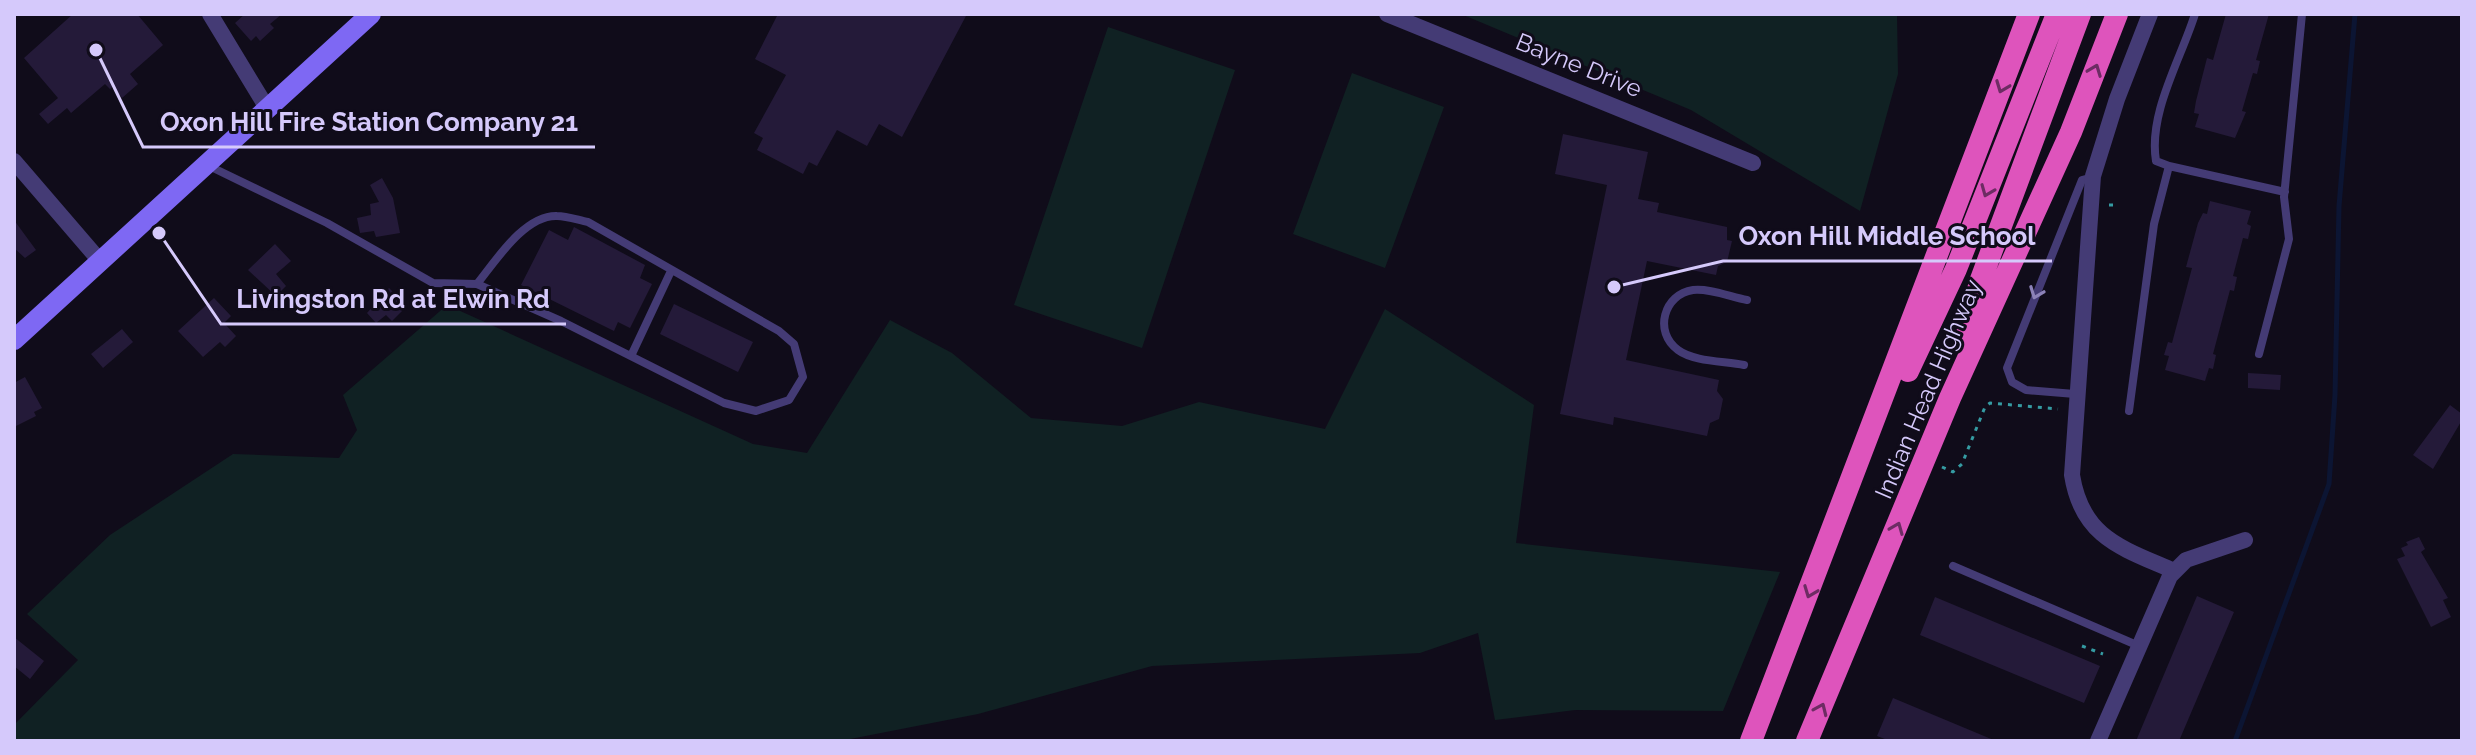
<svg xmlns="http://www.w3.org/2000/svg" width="2476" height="755" font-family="Raleway,sans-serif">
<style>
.green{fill:#102123}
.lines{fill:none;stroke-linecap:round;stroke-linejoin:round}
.stream{stroke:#0c1533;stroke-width:5}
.building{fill:#241a39}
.path{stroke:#359ba2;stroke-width:3;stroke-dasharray:4 6;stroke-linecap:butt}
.service{stroke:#443b75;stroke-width:8}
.minor{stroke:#443b75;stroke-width:16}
.secondary{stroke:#7e68f3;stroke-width:20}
.trunk{stroke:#de54bc;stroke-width:22}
.oneway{stroke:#6d2c63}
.oneway2{stroke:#8c82b8}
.labels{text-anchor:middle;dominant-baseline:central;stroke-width:6;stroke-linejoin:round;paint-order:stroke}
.street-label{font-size:24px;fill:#d5c9fb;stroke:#100c1a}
.leader{fill:none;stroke:#d5c9fb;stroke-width:3}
.callout-dot{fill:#d5c9fb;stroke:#100c1a;stroke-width:3}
.callout-label{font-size:26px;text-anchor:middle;font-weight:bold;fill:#d5c9fb;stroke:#100c1a;stroke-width:6;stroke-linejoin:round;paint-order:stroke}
</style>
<rect width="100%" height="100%" fill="#100c1a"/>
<path class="green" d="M1461,14H1897L1898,74L1860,211L1691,110Z
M1108,27L1235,70L1142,348L1014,305Z
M1352,73L1444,107L1385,268L1293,234Z
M447,305L753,444L807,453L890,320L952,353L1031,418L1122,426L1199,402L1325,429L1385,309L1534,405L1516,543L1780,572L1723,711L1575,710L1495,720L1478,633L1420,653L1152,666L978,714L840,741H14V725L78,660L27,614L110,535L233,454L339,458L357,430L343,395Z"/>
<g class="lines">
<path class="stream" d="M2235,741L2329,484L2335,395L2339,206L2355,14"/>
</g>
<path class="building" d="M73,14H137L163,45L130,74L138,84L122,98L113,86L110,89L105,84L71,113L67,108L48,124L39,114L58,98L24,58Z
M245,14H282L270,24L274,28L260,41L256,36L251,41L235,23Z
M778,14H967L902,137L879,124L867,146L837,130L817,166L809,162L803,174L757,150L763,138L754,133L786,75L755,59Z
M2226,14H2269L2256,60L2260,61L2257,74L2253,73L2242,111L2246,112L2235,138L2195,127L2199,114L2194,113L2196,101L2207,58L2213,60Z
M1563,134L1648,152L1638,199L1659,203L1657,212L1727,227V240L1732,241L1727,262L1718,266L1716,275L1647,261L1626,360L1719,380L1717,391L1723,399L1719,419L1710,423L1707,436L1614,417L1613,425L1560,414L1607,185L1555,174Z
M382,178L393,198L400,233L376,237L374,231L360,233L357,218L371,215L370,204L379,202L370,185Z
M2210,201L2251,211L2247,224L2251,226L2248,239L2243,238L2233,276L2237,277L2234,291L2230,290L2213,354L2216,355L2213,369L2209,368L2205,381L2165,370L2169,356L2164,355L2168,342L2172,343L2192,268L2186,267L2198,223L2203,213L2207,214Z
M14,220L36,250L25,258L14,248Z
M574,227L645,265L640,278L652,284L630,328L618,322L614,331L521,285L549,230L568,240Z
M275,244L291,261L276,274L286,286L276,296L248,270Z
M389,288L407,306L392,321L386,315L376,323L367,313Z
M214,298L231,316L224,323L236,336L225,347L220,342L203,357L178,331Z
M674,304L753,342L738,372L660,334Z
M122,329L133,342L103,368L91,354Z
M2248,373L2281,375L2280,390L2248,388Z
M25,377L42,408L34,412L36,416L14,427V383Z
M2450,405L2462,414V420L2433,469L2413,455Z
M2419,537L2425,549L2421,552L2448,598L2443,600L2451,617L2431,627L2397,559L2405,556L2401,548L2408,545L2406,542Z
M2197,596L2234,612L2179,741H2136Z
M1935,597L2100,666L2084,703L1920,635Z
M14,637L44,661L30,679L14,666Z
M1893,698L1996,741H1890L1877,736Z"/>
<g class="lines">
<path class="path" d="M2109,205H2119
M1942,467L1953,472L1962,464L1985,407L1990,403L2058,409
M2082,646L2103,654"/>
<path class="service" d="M207,165L327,223L433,283L477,284C495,262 524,215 557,216C567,216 578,220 588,222L779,331L794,344L803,377L789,400L756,411L724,403L561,321L477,284
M2169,166L2285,192
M2259,354L2289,239L2284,197L2302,14
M631,356L671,271
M1744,365C1726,361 1694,362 1678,350C1653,332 1664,294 1693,290C1709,288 1731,297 1747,300
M2075,394L2026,390L2012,382L2007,368L2082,180L2093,177
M2129,411L2154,224L2169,166L2156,161C2148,113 2181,59 2195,14
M1953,566L2139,646"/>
<path class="minor" d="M210,14L267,108
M1387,14L1753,163
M2150,14L2117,99L2093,176L2072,475C2082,538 2122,548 2174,571
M14,161L100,261
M2098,741L2170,576L2186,560L2245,540"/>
<path class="secondary" d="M14,340L371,14"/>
<path class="trunk" d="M1966,338L1980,282L2080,14
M1908,371L1956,269L2057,14
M1751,741L2029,14
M1807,741L1950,398L2071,132L2117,14"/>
</g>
<defs><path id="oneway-chevron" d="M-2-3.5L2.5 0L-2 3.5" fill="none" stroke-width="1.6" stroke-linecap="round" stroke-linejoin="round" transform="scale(2)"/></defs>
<g class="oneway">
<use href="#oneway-chevron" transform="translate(2095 70) rotate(-69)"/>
<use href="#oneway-chevron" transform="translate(2002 87) rotate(111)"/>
<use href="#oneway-chevron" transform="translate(1987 191) rotate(112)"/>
<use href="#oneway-chevron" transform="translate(1897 528) rotate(-68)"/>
<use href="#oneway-chevron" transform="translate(1810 592) rotate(111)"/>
<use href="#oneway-chevron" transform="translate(1821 709) rotate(-66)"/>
</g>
<use class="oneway2" href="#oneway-chevron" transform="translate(2036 293) rotate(111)"/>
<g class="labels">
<g class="street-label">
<text transform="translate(1579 65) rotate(22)">Bayne Drive</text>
<text transform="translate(1928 389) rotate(-67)">Indian Head Highway</text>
</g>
</g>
<path class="leader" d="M96 50L143 147H595M1614 287L1723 261H2052M159 233L221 324H566"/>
<g class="callout-dot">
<circle cx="96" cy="50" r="8"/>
<circle cx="1614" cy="287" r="8"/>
<circle cx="159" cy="233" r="8"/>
</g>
<g class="callout-label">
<text x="369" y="131">Oxon Hill Fire Station Company 21</text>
<text x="1887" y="245">Oxon Hill Middle School</text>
<text x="393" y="308">Livingston Rd at Elwin Rd</text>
</g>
<rect width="2476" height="755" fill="none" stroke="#d5c9fb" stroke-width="32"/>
</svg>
